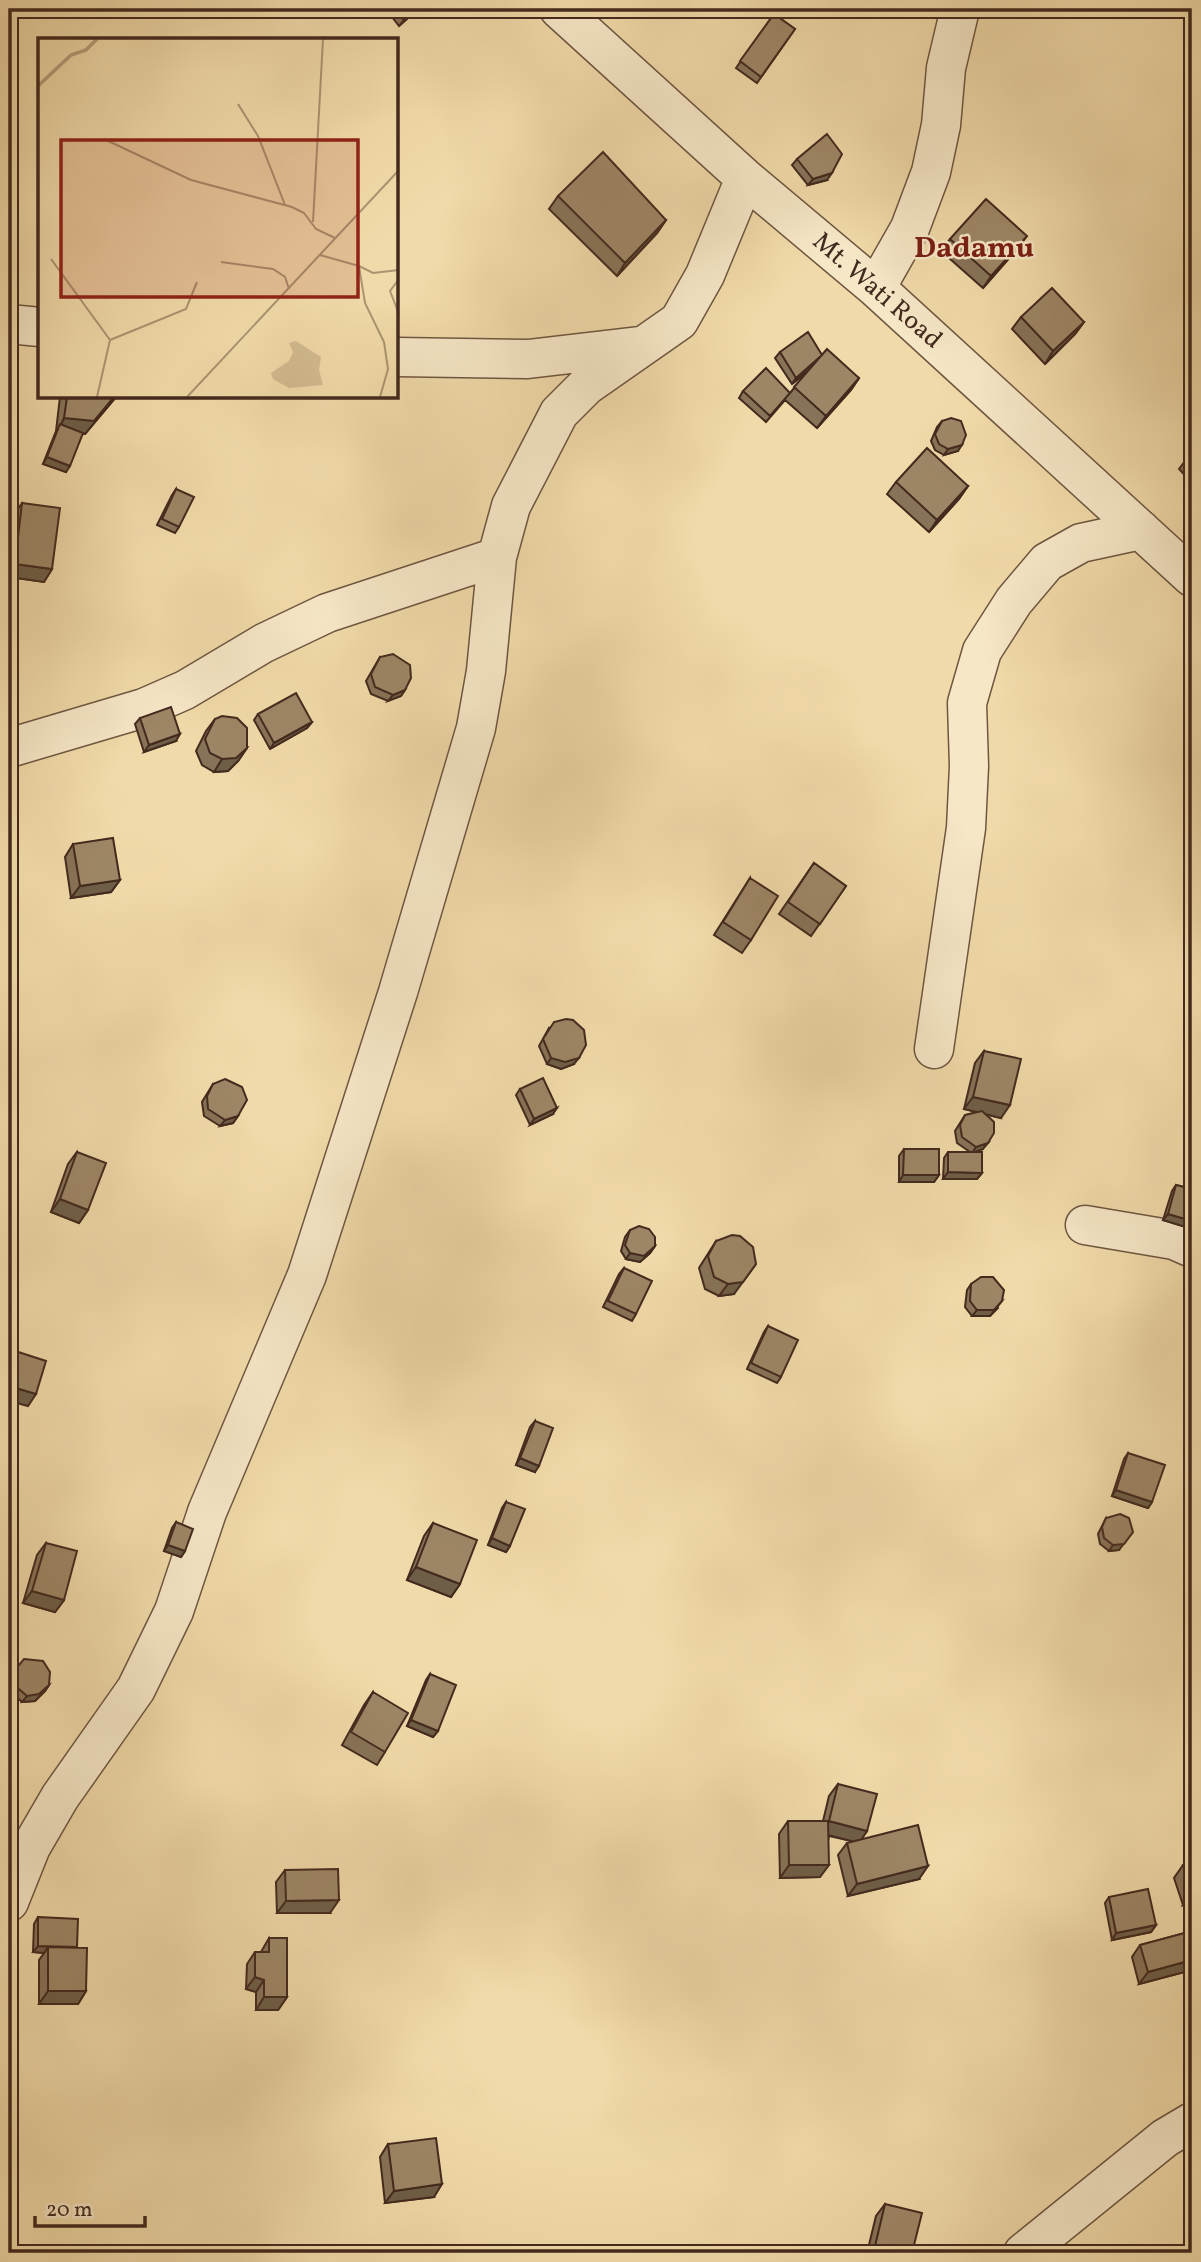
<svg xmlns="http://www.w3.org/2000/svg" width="1201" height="2262" font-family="Vollkorn,serif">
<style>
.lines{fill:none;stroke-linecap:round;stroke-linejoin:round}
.minor-casing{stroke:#6e5641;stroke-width:41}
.minor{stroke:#f6e7c7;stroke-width:38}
.wall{fill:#877358;stroke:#432a1e;stroke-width:2}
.shaded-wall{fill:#6e5e47;stroke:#432a1e;stroke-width:2}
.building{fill:#9d8666;stroke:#432a1e;stroke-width:2}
.labels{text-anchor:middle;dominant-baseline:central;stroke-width:5;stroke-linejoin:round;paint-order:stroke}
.street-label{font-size:26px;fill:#432a1e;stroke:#f6e7c7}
.quarter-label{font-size:30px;font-weight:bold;fill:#7a1f14;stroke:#f6e7c7}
.inset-river{fill:none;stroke:#b69e7a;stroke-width:3.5}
.inset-road{fill:none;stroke:#ab9471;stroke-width:2}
.view{fill:#8f2418;fill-opacity:0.15;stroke:#8f2418;stroke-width:3.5}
.inset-edge{fill:none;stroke:#432a1e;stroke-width:3.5}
</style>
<rect width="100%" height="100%" fill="#f1daa9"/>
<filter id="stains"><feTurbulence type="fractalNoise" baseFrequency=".00286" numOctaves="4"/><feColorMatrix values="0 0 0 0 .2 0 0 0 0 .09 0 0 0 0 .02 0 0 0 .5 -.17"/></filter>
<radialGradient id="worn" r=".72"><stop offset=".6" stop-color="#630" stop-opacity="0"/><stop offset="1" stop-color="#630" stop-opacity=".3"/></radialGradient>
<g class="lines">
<g class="minor-casing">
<path id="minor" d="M559,9L745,178L876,288L1192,577
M876,288L910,228L931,172L941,125L946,68L960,9
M9,324L40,327
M397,357L528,359L639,346
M9,748L144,708L185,690L264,643L327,613L497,557
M934,1049L966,828L969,766L967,703L982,651L1014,601L1047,562L1081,543L1141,530
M1085,1225L1174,1240L1192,1248
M9,1902L31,1847L60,1797L136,1689L174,1611L207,1512L307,1275L398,992L476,728L486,671L497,557L511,506L559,413L586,386L679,321L705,275L745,178
M1023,2253L1165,2138L1192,2122"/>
</g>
<use href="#minor" class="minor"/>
</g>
<path class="wall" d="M386,9H418L399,26Z
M774,14L795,29L757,83L736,68Z
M797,159L827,180L808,185L792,165Z
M558,196L666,220L657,233L617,276L549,209Z
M950,239L1018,248L983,288L941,251Z
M1021,317L1084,322L1075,334L1045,364L1012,329Z
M780,352L822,355L859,378L851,390L817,428L785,400L766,422L739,398L743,391L790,393L810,369L792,384L775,358Z
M60,397H116L85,434H82L66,472L43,464L56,431Z
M942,421L958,451L944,455L935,450L931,441L937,427Z
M1192,452V483L1179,469Z
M896,482L968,486L959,499L929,532L887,494Z
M176,489L179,527L175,533L157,525L172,495Z
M22,503L52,569L44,582L9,577V554L14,515Z
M380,657L405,690L401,696L388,701L371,694L366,681Z
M258,714L312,722L307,728L270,749L254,720Z
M140,718L176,741L144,752L135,724Z
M215,719L247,748L238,761L228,771L214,772L202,765L196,751L206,731Z
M73,844L120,880L111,892L71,898L65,857Z
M814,863L846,886L811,936L779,914Z
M750,878L751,940L742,953L714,935Z
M549,1028L574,1064L561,1069L547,1064L539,1046Z
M984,1051L1001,1118L985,1114L983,1149L975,1152L982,1173L977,1179H943L944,1158L948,1152H970L957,1143L955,1131L965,1115L977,1112L964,1109L975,1063Z
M213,1084L238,1116L233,1123L220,1126L204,1116L202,1102Z
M520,1089L553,1114L530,1125L516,1095Z
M904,1149L939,1175L934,1182H899V1156Z
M77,1152L88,1210L79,1223L51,1212L68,1164Z
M1176,1185L1192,1189V1229L1163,1220L1172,1191Z
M630,1230L655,1246L650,1253L640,1262L626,1259L621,1251L625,1237Z
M716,1241L734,1294L719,1296L705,1289L699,1268Z
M624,1268L636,1314L632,1321L603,1307L619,1274Z
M971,1284L998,1308L990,1316H972L965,1307L967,1290Z
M768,1326L781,1377L777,1383L747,1369L764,1332Z
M535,1421V1472L516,1465L530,1427Z
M1128,1453L1152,1502L1148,1508L1112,1496L1124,1459Z
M506,1502L510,1546L506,1552L488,1545L502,1508Z
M1106,1518L1119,1550L1109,1551L1100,1544L1098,1534Z
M176,1522L185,1551L181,1557L164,1551L172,1528Z
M433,1523L460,1584L451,1597L407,1580L424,1536Z
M46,1543L64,1600L55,1612L23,1603L37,1555Z
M13,1672L49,1685L45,1691L35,1701L22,1702L9,1690V1677Z
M430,1674L438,1731L433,1737L407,1726L426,1680Z
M373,1692L385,1752L377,1765L342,1745L364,1705Z
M838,1784L867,1831L861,1839L919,1879L848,1896L838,1855L847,1843L852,1841L829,1836L820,1877L780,1878L779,1834L788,1821H823L829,1796Z
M1192,1862V1902L1183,1905L1174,1878L1183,1865Z
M285,1870L330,1913H277L276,1882Z
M1109,1897L1156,1925L1151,1932L1112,1940L1105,1903Z
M38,1917L77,1947L86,1991L78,2004H39V1960L44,1953L33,1952L34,1924Z
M1192,1931V1970L1139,1984L1132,1957L1140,1945Z
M269,1938L287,1997L278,2010H256V1992L246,1989L247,1964L255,1952H261Z
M388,2144L434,2197L385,2203L380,2157Z
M885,2204L912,2253H867L876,2216Z"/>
<path class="shaded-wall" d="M416,9H418L399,26L404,20Z
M832,173L827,180L808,185L813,179Z
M666,220L657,233L617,276L625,263Z
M1027,236L1018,248L983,288L991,276Z
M1084,322L1075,334L1045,364L1053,351Z
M822,355L818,362L792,384L796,378Z
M859,378L851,390L817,428L826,416Z
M114,397H116L85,434L58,431L64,418Z
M962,445L958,451L944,455L948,449Z
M47,457L70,466L66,472L43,464Z
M968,486L959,499L929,532L937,520Z
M15,564L52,569L44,582L9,577V573Z
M405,690L401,696L388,701L393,695Z
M312,722L307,728L270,749L274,743Z
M180,734L176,741L144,752L149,745Z
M247,748L238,761L228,771L214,772L222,759Z
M120,880L111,892L71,898L80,886Z
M551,1058H579L574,1064L561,1069L547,1064Z
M973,1097L1010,1105L1001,1118L964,1109Z
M557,1108L553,1114L530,1125L534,1119Z
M238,1116L233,1123L220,1126L225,1120Z
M988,1143L983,1149L972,1153L976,1147Z
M948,1172L982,1173L977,1179H943Z
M903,1175H939L934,1182H899Z
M60,1199L88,1210L79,1223L51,1212Z
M1168,1214L1192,1221V1229L1163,1220Z
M655,1246L650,1253L640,1262L626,1259L630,1253Z
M756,1264L734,1294L719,1296L728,1284Z
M1002,1301L990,1316H972L977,1310Z
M9,1386L36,1394L28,1406L9,1401Z
M520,1458L539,1466L535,1472L516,1465Z
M1116,1490L1152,1502L1148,1508L1112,1496Z
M1133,1532L1119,1550L1109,1551L1113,1545Z
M492,1538L510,1546L506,1552L488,1545Z
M168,1545L185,1551L181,1557L164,1551Z
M416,1567L460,1584L451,1597L407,1580Z
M32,1591L64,1600L55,1612L23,1603Z
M49,1685L45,1691L35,1701L22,1702L27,1696Z
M411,1720L438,1731L433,1737L407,1726Z
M829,1821L867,1831L859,1843L820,1833Z
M789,1865H829L820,1877L780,1878Z
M928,1866L919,1879L848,1896L857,1884Z
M1192,1893V1902L1183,1905Z
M339,1900L330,1913H277L286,1901Z
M1156,1925L1151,1932L1112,1940L1116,1933Z
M38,1946L77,1947H48L44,1953L33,1952Z
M1192,1960V1970L1139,1984L1148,1972Z
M255,1977L264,1980L256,1992L246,1989Z
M48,1991H86L78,2004H39Z
M264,1997H287L278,2010H256Z
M442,2184L434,2197L385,2203L394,2191Z
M875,2246L906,2253H869Z"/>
<path class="building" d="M395,9H416L404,20Z
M774,14L795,29L761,77L740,61Z
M827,134L842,154L832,173L813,179L797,159Z
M603,152L666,220L625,263L558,196Z
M986,199L1027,236L991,276L950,239Z
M1052,288L1084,322L1053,351L1021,317Z
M808,332L822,355L796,378L780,352Z
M827,349L859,378L826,416L794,387Z
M766,368L790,393L770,416L743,391Z
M67,397H114L94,421L64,418Z
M951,418L961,421L966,435L962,445L948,449L939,444L935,434L942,421Z
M60,424L83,433L70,466L47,457Z
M927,448L968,486L937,520L896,482Z
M1192,452V461L1188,456Z
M176,489L194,497L179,527L162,519Z
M22,503L60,508L52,569L15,564Z
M393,654L410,665L411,678L405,690L393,695L375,687L371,674L380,657Z
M296,693L312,722L274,743L258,714Z
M171,707L180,734L149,745L140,718Z
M222,716L237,718L247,728V748L236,758L222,759L210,753L205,739L215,719Z
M113,838L120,880L80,886L73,844Z
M814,863L846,886L820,924L788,902Z
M750,878L778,896L751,940L723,922Z
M566,1019L573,1020L584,1030L586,1045L579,1058L565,1062L551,1058L543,1039L554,1022Z
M984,1051L1021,1059L1010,1105L973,1097Z
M543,1078L557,1108L534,1119L520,1089Z
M225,1079L242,1087L247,1100L238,1116L225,1120L208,1109L207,1096L213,1084Z
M982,1111L994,1122V1133L988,1143L976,1147L962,1137L960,1125L965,1115Z
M904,1149H939V1175H903Z
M77,1152L106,1163L88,1210L60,1199Z
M948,1152H982V1173L948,1172Z
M1176,1185L1192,1189V1221L1168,1214Z
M639,1226L649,1229L655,1237V1246L644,1256L630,1253L625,1245L630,1230Z
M732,1235L740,1236L753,1247L756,1264L743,1282L728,1284L714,1277L708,1256L716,1241Z
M624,1268L652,1281L636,1314L608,1301Z
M981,1277H993L1004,1290L1002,1301L994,1310H977L970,1301L971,1284Z
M768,1326L798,1340L781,1377L751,1363Z
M9,1349L46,1361L36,1394L9,1386Z
M535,1421L553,1428L539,1466L520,1458Z
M1128,1453L1165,1465L1152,1502L1116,1490Z
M506,1502L525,1509L510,1546L492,1538Z
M1120,1514L1129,1518L1133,1532L1124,1544L1113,1545L1104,1538L1102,1527L1106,1518Z
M176,1522L193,1529L185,1551L168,1545Z
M433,1523L477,1540L460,1584L416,1567Z
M46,1543L77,1551L64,1600L32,1591Z
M24,1659L43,1661L50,1672L49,1685L39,1694L27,1696L13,1684V1672Z
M430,1674L456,1685L438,1731L411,1720Z
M373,1692L408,1713L385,1752L351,1732Z
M838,1784L877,1794L867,1831L829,1821Z
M788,1821H828L829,1865H789Z
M918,1825L928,1866L857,1884L847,1843Z
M1192,1862V1893L1183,1865Z
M338,1869L339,1900L286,1901L285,1870Z
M1148,1889L1156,1925L1116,1933L1109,1897Z
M38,1917L78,1919L77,1947L38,1946Z
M1192,1931V1960L1148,1972L1140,1945Z
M269,1938H287V1997H264V1980L255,1977V1952H269Z
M48,1947L87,1948L86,1991H48Z
M436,2138L442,2184L394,2191L388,2144Z
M885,2204L922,2213L912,2253H906L875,2246Z"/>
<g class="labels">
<g class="street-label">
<text transform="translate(877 291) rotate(41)">Mt. Wati Road</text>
</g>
<g class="quarter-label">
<text x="974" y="249">Dadamu</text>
</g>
</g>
<g transform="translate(38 38)">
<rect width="360" height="360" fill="#f1daa9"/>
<path d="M258,303L283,319L281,332L285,347L251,350L235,341L233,335L251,323L255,314L251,305Z" fill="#d3bc91"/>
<path class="inset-river" d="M0,48L33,17L48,12L59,1"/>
<path class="inset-road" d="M200,66L220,98L247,167M66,101L153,142L254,169L266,175L278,191L297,200M275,184L285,1M282,217L321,228L327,265L346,304L350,331L342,359M13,221L72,302L59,359M183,224L235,231L247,239L251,251M321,228L335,235L361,232M361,241L352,253L361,276M72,302L148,271L159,244M149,359L361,132"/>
<path class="view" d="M23,102H320V259H23Z"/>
<rect width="360" height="360" class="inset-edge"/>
</g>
<rect width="1201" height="2262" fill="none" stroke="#f1daa9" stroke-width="35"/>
<rect x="10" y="10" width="1180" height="2241" fill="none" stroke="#432a1e" stroke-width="3.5"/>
<rect x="18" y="18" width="1166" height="2227" fill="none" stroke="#432a1e" stroke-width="2"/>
<path d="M35 2216v10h110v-10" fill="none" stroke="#432a1e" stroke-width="3.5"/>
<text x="46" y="2216" font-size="21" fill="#432a1e" stroke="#f6e7c7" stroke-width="5" paint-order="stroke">20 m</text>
<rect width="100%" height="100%" filter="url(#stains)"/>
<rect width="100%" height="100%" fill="url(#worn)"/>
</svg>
